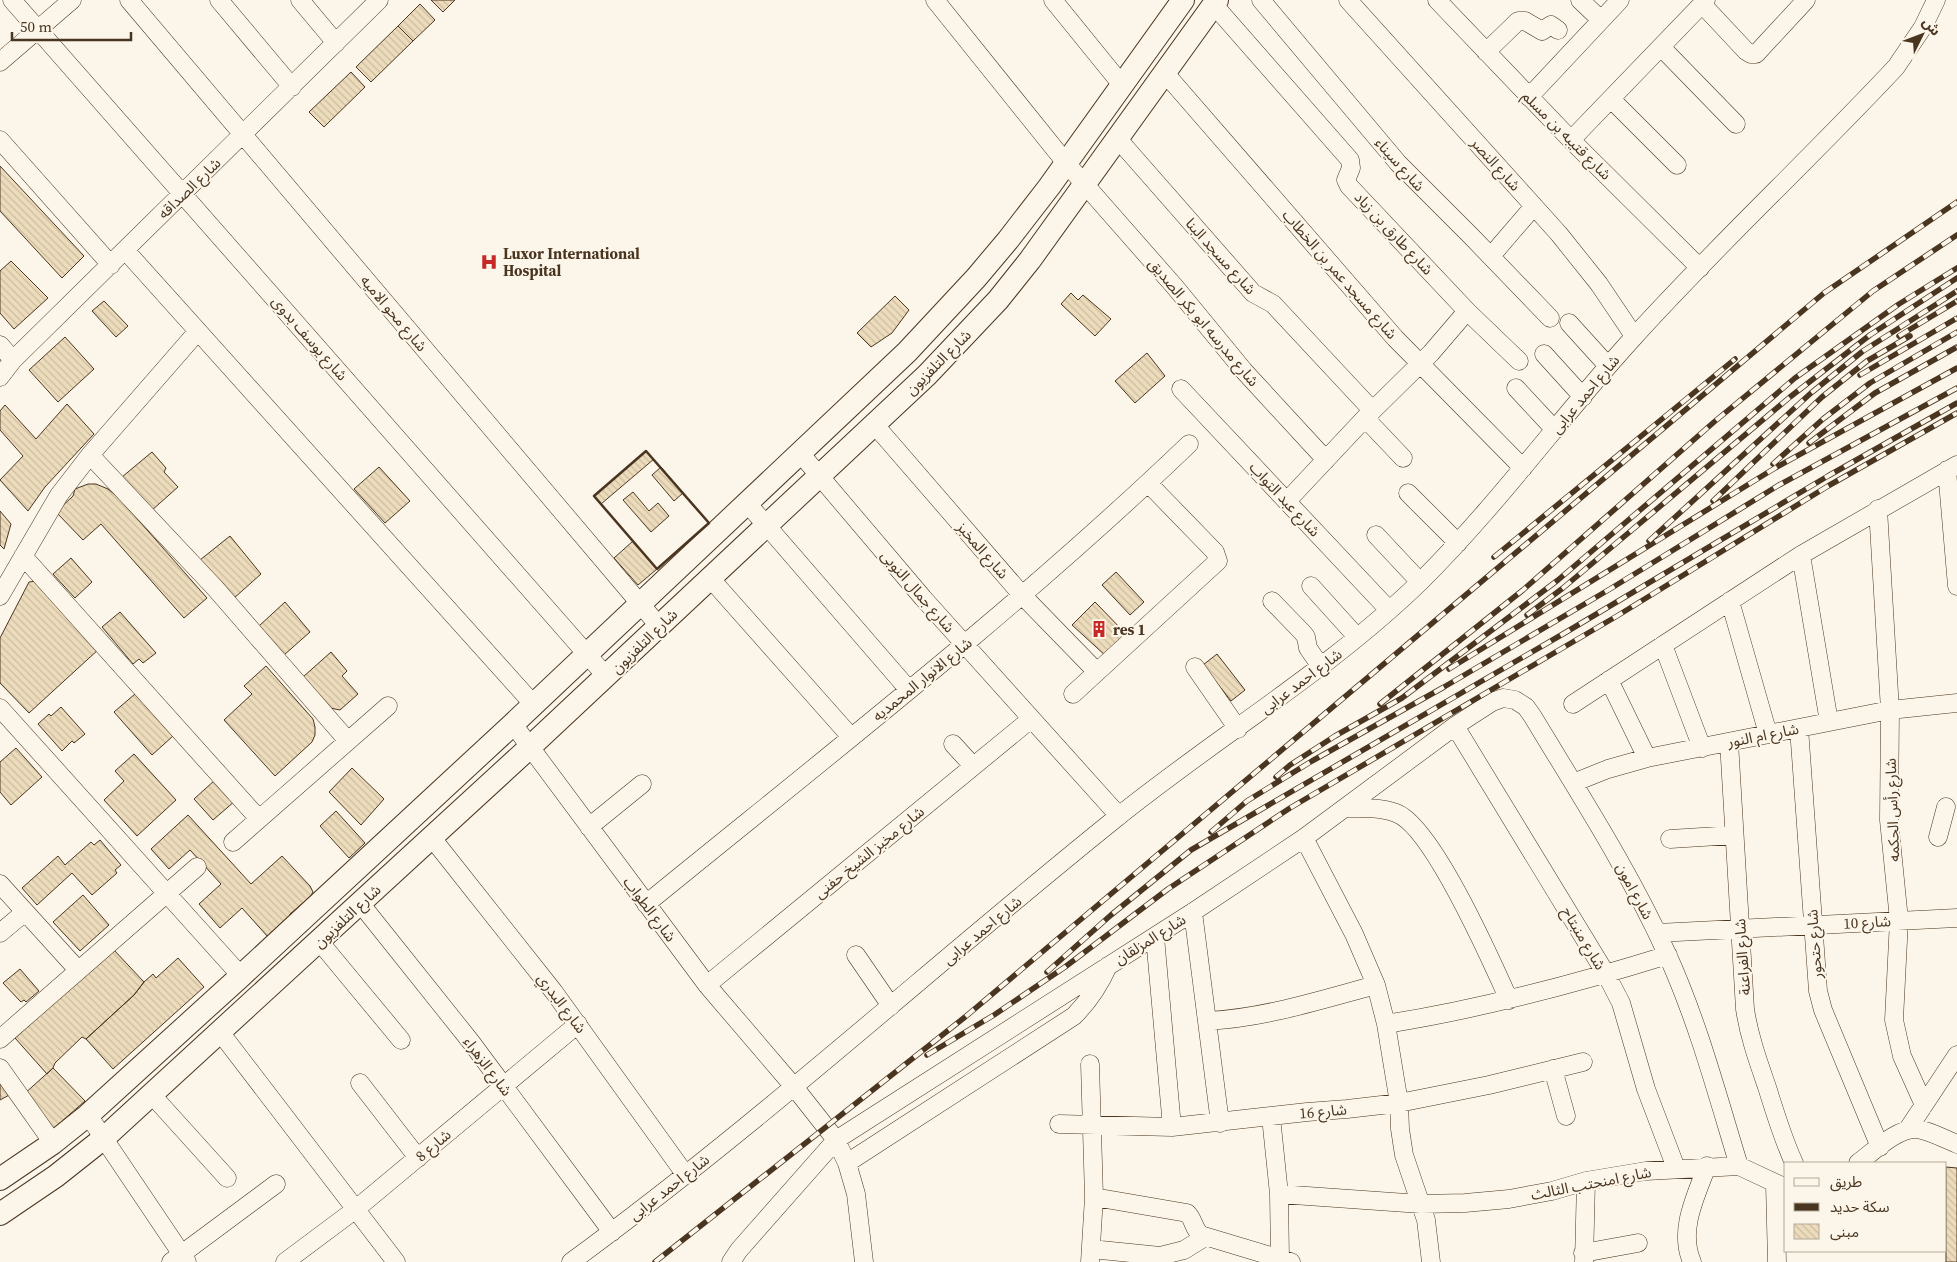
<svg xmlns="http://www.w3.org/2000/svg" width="1957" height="1262" font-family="'Source Serif 4','Noto Sans Arabic',serif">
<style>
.building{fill:url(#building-back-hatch);stroke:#4a3520}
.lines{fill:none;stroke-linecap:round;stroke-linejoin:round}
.minor-casing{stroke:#4a3520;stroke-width:19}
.major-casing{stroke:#4a3520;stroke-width:24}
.minor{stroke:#fbf6e9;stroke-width:18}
.major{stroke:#fbf6e9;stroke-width:22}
.rail-casing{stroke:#4a3520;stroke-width:5.5}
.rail{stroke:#fbf6e9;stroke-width:4;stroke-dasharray:11;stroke-linecap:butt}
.wall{stroke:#4a3520;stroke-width:2.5}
.labels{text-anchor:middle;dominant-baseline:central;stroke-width:4;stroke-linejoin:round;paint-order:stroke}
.street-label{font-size:15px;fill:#4a3520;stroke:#fbf6e9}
.poi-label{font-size:15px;font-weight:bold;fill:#4a3520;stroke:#fbf6e9;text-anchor:start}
</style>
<defs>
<pattern id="building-back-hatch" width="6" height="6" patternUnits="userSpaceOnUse" patternTransform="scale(1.25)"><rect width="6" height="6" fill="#ecdcbc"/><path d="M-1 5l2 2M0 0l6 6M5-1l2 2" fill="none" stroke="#ccbda1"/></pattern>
</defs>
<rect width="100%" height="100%" fill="#fbf6e9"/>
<path class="building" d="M431,0H455L443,12Z
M420,4L435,20L413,41L398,26Z
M398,26L413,41L371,82L356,67Z
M351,72L365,87L324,127L309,112Z
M0,166L84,256L62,278L0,211Z
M11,261L48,298L14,329L0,313V271Z
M1071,293L1078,300L1083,295L1111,319L1095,336L1061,304Z
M895,296L909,310L892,333L871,347L857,333Z
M104,301L128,326L116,337L92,311Z
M65,337L94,369L58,402L29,370Z
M1147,353L1165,376L1135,403L1115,381Z
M67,404L94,434L45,487L28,511L0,480L23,456L0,430V411L5,405L36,439Z
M646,451L654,459L601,504L594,496Z
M152,452L166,468L164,472L178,487L151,511L122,477Z
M379,467L410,501L385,523L354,489Z
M661,467L683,493L674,501L652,475Z
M88,484H96L108,489L119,498L207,598L184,618L101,524L83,540L56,512L73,496L75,489Z
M633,492L649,511L658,503L669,516L651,532L623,500Z
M0,511L11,524L4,549L0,545Z
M230,536L261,574L233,599L200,560Z
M633,541L657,569L638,585L614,558Z
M71,558L92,582L75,598L53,574Z
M1116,572L1144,602L1130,615L1102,585Z
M36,581L99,649L29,713L0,683V638L29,582Z
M285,602L310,632L284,655L259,626Z
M1095,602L1126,634L1107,657L1072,625Z
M120,612L156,653L143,663L139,659L133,664L102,627Z
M331,652L347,671L342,676L358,694L340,710L330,708L303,677Z
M1217,654L1245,690L1231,701L1203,665Z
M266,666L313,719L315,727V735L312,742L275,776L224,720L252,694L244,686Z
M135,694L173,736L152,755L114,712Z
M61,707L85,734L74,743L72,741L62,751L38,724L49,714L51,716Z
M16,748L42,777L11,805L0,792V762Z
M134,754L176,800L137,836L104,800L124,781L115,771Z
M352,768L384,799L361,825L329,792Z
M215,780L235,801L213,820L194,799Z
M336,811L365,843L349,858L320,826Z
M188,815L251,884L282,856L310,886L313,892L310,897L290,914L289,918L268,937L242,908L220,928L199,904L221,884L190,850L169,869L151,849Z
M100,840L121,865L115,870L117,873L92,895L72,873L37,905L22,888L58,856L65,865L91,842L94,845Z
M83,895L109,925L80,951L53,922Z
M113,949L144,982L134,995L86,1039L82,1037L55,1063L53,1068L47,1074L15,1038Z
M178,958L204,987L113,1069L86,1039L134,995L144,982L153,974L156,978Z
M20,969L39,991L26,1002L24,1000L21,1002L3,983Z
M53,1068L85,1101L53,1129L23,1095Z
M0,1082L11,1094L0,1100Z
M1946,1167L1957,1168V1262H1946Z"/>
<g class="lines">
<g class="minor-casing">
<path id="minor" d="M12,0L606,676
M129,0L659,626
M219,0L292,87
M300,0L336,43
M935,0L1066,163L1175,287L1244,371L1326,460
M1053,0L1122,85
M1261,0L1398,163L1470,235L1550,318
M1348,0L1559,234L1599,284L1634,336
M1437,0L1571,140L1700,268
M1580,0L1601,20
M1702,4L1746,51L1751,54H1756L1806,0
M1214,5L1350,160L1351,168L1346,180L1349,186L1467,311L1519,361
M1661,47L1736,124
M1486,52L1518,21H1525L1542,31L1551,25L1558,30
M0,62L72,0
M1164,72L1395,338L1523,468
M1529,97L1620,0
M1611,99L1677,165
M1117,138L1253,293L1273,304L1372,410
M0,140L111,265
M1571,140L1706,0
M125,250L534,705
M1491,256L1534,206
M1569,323L1608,366
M0,345L13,360
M1544,354L1583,397
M0,377L13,360L379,0
M1516,388L1555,430
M1181,389L1389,610
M1365,418L1403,458
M874,424L1022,595L1097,672
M800,453L923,598L1119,816
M90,455L215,588L348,741
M1947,470L1957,586
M1408,493L1458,543
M1287,501L1365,418L1431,353L1467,311
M747,503L909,690
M1878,509L1890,710L1889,820L1899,920L1894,1020L1902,1056L1924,1105
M1376,535L1420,582
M1801,555L1829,722
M23,556L259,819
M710,578L851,737
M1311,586L1357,637
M0,596L59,495L90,455L198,331
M1272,601L1303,633L1306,637L1308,648L1321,667
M1730,601L1768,734
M1663,645L1702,748
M1195,667L1238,729
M1609,680L1647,758
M1073,694L1218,561L1215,552L1148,483
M1573,704L1801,555L1957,465
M0,708L241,976
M513,724L707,985L795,1088L836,1140L847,1163L856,1194L864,1262
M1455,726L1606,974L1621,1003L1646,1089L1676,1168
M1799,728L1818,991L1823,1010L1880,1147
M1729,742L1745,1009C1749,1036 1758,1061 1767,1087C1775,1113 1783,1139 1794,1163
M953,744L973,766
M1573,783L1608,769L1647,758L1890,710L1957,703
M1346,808C1362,808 1380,807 1396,813C1432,826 1492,962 1509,1000
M589,827L642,784
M1938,837L1946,807
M432,838L554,992L685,1174
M1304,838L1354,934L1376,985L1386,1024L1399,1103L1400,1129L1404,1155L1426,1220L1431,1262
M1670,839L1734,835
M233,842L388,706
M0,884L78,970
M360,903L471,1042L612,1232
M646,904C830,754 1018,608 1189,444
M1193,912L1220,1123
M0,933L25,912
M1657,933L1957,918
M1155,937L1172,1127
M319,941L401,1040
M856,955L891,1006
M707,985L1031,719
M1207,1021C1265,1018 1320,1000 1376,985
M1386,1024C1481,1009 1575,984 1668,955
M220,1032L396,1262
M0,1039L197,867
M1090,1064L1094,1197L1090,1262
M0,1068L53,1143
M1553,1069L1566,1116
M360,1083L418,1158
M152,1095L227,1178
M88,1115L187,1262
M1271,1117L1279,1194L1280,1259
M1059,1124L1172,1127L1307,1112L1347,1109L1399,1103L1489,1085L1583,1062
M1908,1129L1957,1055
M847,1163L1074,1016C1089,1001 1099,986 1108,966
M1858,1163C1873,1152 1897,1128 1916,1129C1929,1130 1944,1139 1957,1144
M1775,1184L1777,1262
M1279,1194L1421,1204L1465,1203L1509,1199L1552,1191L1586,1181L1646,1171L1739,1166L1786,1188
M1094,1197L1187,1213C1194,1219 1193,1229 1201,1235L1291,1262
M1091,1249L1160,1256L1184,1250L1205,1237
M1583,1253L1638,1243
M171,1262L276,1184
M285,1262L356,1209L578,1024
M571,1262C760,1124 932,966 1115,819C1215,738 1327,672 1420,582C1497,506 1560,418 1633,338C1717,245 1810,159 1896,67L1923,27L1936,0
M731,1262L739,1250L836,1140L1193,912L1304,838L1455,726L1492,702L1503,698L1515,700L1526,707L1533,717C1580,795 1630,872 1667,954C1698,1022 1717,1094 1739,1166
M1584,1262L1586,1181
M1692,1262C1678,1230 1696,1196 1707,1166"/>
</g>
<g class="major-casing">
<path id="major" d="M0,1179L53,1143L88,1115L241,976L513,724L907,352L976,278L1008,240L1049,187L1183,0
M0,1214L56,1176L104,1138L530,747L927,375L998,300L1030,260L1217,0"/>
</g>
<use href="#minor" class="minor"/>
<use href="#major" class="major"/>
<g class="rail-casing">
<path id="rail" d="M1899,336L1957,301
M1860,375L1957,318
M1809,443L1875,393L1957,347
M1773,464L1823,419L1870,383L1957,332
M1713,501L1822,397L1867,361L1910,336
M1649,541L1811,393L1863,351L1957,291
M1494,557L1735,359
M1527,615L1563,588L1790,397L1870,335L1957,278
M1449,669L1775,468L1957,368
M1380,704L1523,590L1714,422L1873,291L1957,235
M1276,777L1290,765L1335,736L1402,698L1558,580L1795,378L1899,304L1957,268
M1211,832L1247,801L1312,761L1444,687L1610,589L1779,485L1957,388
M1047,972L1111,915L1191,850L1568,631L1828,476L1957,403
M927,1055L994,1015L1065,967L1168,889L1290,808L1617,616L1828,486L1957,413
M655,1262L965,1017L1824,293L1957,202"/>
</g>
<use href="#rail" class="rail"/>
<path class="wall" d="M646,451L709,523L657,569L594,496Z"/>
</g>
<defs>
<g id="hospital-bare" transform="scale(1.35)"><path d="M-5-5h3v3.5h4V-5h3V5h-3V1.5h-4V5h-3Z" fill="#c62828" stroke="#fbf6e9" stroke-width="2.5" paint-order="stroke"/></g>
<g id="building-bare" transform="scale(1.35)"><path d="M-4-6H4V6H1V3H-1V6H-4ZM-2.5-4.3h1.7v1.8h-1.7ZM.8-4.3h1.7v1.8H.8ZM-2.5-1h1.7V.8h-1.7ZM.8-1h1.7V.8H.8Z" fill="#c62828" stroke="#fbf6e9" stroke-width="2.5" paint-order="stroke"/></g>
</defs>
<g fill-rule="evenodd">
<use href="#hospital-bare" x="489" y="262"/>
<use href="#building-bare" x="1099" y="629"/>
</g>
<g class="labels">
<g class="street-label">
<text transform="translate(1567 135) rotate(45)">شارع قتيبه بن مسلم</text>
<text transform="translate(1400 164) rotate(48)">شارع سيناء</text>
<text transform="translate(1496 164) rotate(48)">شارع النصر</text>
<text transform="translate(189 188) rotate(-44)">شارع الصداقه</text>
<text transform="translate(1394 233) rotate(47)">شارع طارق بن زياد</text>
<text transform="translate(1221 256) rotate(48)">شارع مسجد البنا</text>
<text transform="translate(1340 274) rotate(49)">شارع مسجد عمر بن الخطاب</text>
<text transform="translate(394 313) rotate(50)">شارع محو الاميه</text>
<text transform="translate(1204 322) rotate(50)">شارع مدرسه ابو بكر الصديق</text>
<text transform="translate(310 338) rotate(49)">شارع يوسف بدوى</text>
<text transform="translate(938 362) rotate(-45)">شارع التلفزيون</text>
<text transform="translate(1585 394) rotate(-50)">شارع احمد عرابى</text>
<text transform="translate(1285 499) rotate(47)">شارع عبد التواب</text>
<text transform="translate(983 550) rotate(49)">شارع المخبز</text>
<text transform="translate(918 591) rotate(49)">شارع جمال النوبى</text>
<text transform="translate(644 641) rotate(-44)">شارع التلفزيون</text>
<text transform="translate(922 679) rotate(-39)">شارع الانوار المحمديه</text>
<text transform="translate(1301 681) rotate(-37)">شارع احمد عرابى</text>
<text transform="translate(1763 735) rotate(-11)">شارع ام النور</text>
<text transform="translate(1892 810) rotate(-92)">شارع رأس الحكمه</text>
<text transform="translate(869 852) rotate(-39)">شارع مخبز الشيخ حفنى</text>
<text transform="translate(1635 891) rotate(62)">شارع امون</text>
<text transform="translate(650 909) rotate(53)">شارع الطواب</text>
<text transform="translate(347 916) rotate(-43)">شارع التلفزيون</text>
<text transform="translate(1867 922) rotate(-3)">شارع 10</text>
<text transform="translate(982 930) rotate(-40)">شارع احمد عرابى</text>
<text transform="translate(1584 938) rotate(59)">شارع منبتاح</text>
<text transform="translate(1150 939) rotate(-32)">شارع المزلقان</text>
<text transform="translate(1814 944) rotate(-94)">شارع حتحور</text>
<text transform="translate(1742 957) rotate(-94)">شارع الفراعنة</text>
<text transform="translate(562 1003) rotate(53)">شارع البدري</text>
<text transform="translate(488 1066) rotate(53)">شارع الزهراء</text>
<text transform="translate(1323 1111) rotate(-5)">شارع 16</text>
<text transform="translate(433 1145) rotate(-40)">شارع 8</text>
<text transform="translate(1591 1183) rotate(-11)">شارع امنحتب الثالث</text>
<text transform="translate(669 1187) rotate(-38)">شارع احمد عرابى</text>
</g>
<g class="poi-label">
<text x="503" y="253">Luxor International<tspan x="503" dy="17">Hospital</tspan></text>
<text x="1113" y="629">res 1</text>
</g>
</g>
<rect x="1784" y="1162" width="162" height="90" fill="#fbf6e9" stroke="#b4a999"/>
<rect x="1794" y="1178" width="25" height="8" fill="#fbf6e9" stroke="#b4a999"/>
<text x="1830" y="1187" font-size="15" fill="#4a3520">طريق</text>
<rect x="1794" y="1203" width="25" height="8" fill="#4a3520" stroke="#b4a999"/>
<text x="1830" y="1212" font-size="15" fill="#4a3520">سكة حديد</text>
<rect x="1794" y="1224" width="25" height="15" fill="url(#building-back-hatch)" stroke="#b4a999"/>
<text x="1830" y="1237" font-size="15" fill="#4a3520">مبنى</text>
<g transform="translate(1922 35) rotate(48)" stroke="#fbf6e9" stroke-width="4" paint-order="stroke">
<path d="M0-4L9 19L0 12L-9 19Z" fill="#4a3520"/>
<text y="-8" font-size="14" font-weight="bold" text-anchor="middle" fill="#4a3520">ش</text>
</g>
<path d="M12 32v8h119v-8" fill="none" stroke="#4a3520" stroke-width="2.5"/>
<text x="20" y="32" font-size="15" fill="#4a3520" stroke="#fbf6e9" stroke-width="4" paint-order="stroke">50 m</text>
</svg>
